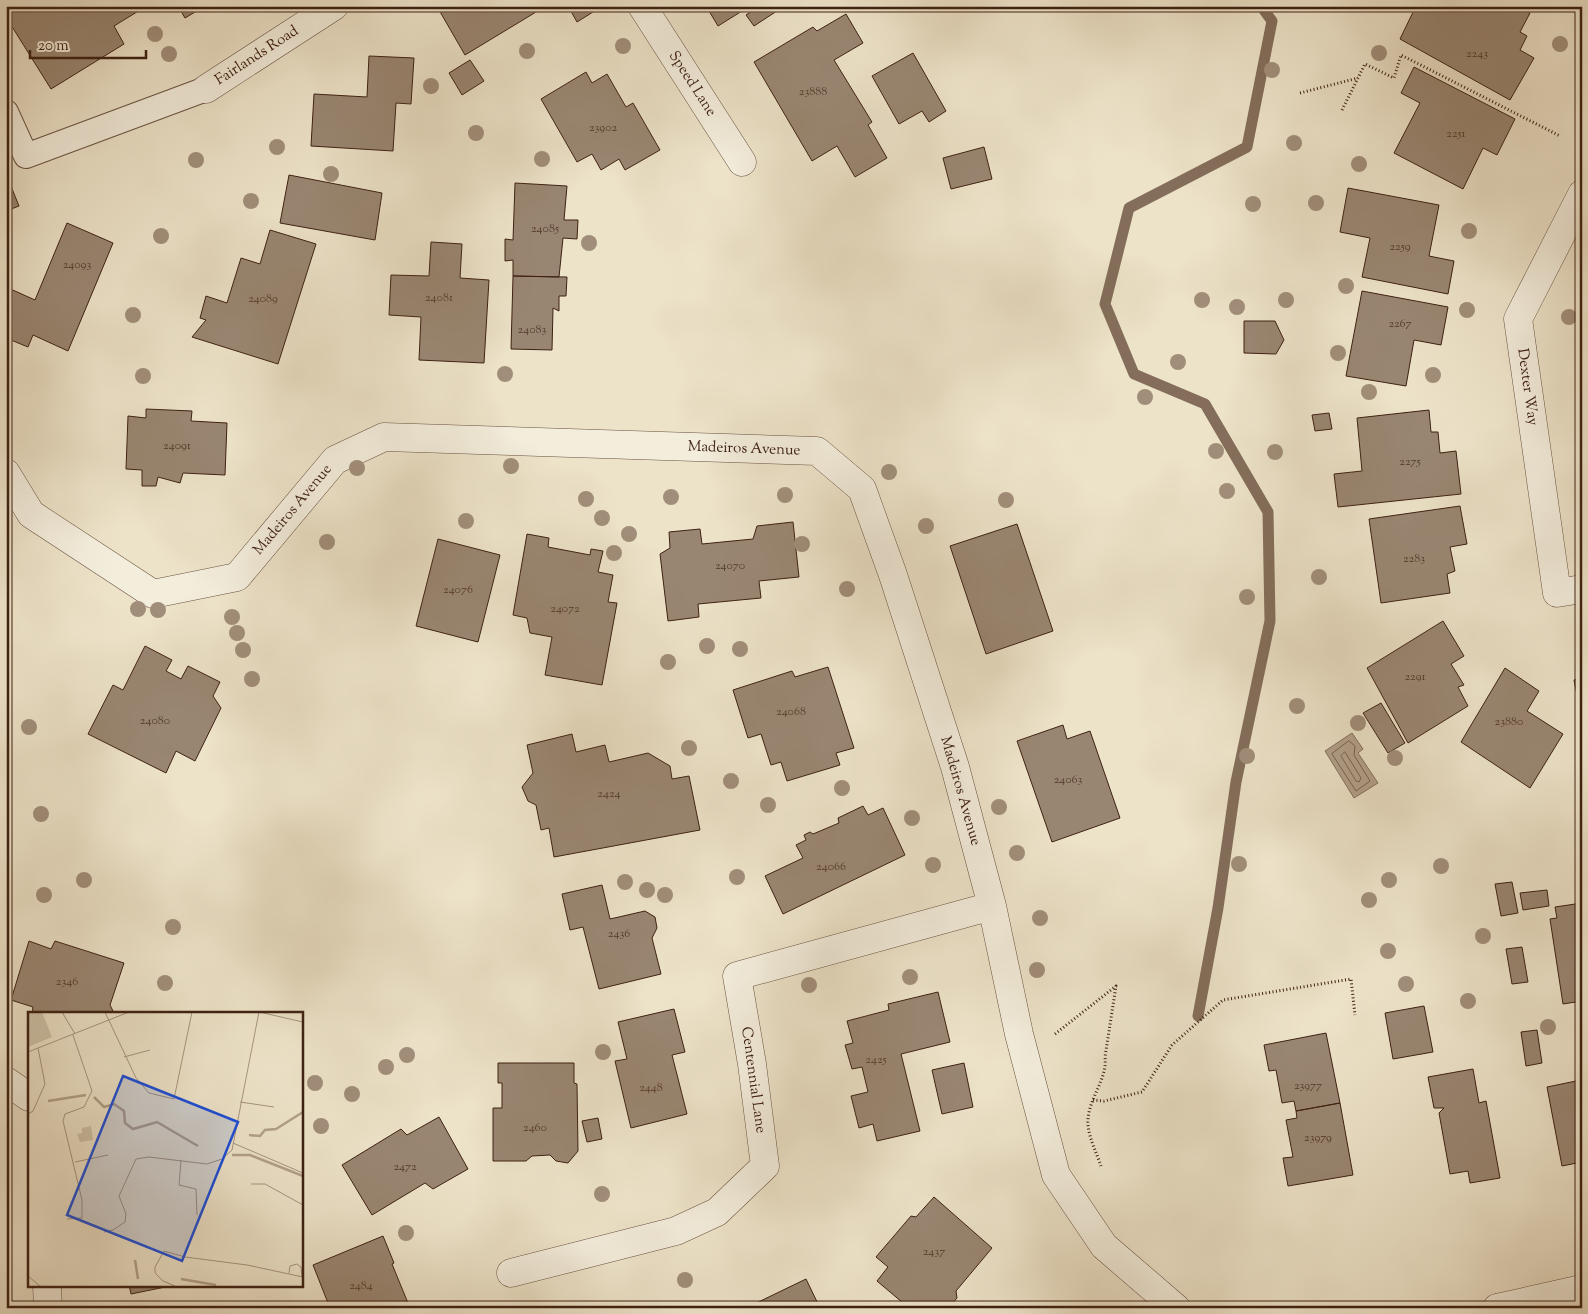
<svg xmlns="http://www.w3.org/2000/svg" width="1588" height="1314" font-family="'Sorts Mill Goudy',serif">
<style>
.water{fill:#b2a18b;stroke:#846e5b}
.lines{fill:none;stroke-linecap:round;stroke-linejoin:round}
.shore{stroke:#78614f;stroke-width:1}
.stream{stroke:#846e5b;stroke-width:11}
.building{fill:#998672;stroke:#3e2113}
.lane-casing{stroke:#6a5240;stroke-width:26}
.street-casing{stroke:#6a5240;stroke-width:29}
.path{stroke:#3e2113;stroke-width:3;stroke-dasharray:1 2.5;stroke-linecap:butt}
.lane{stroke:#f3eddc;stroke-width:24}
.street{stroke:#f3eddc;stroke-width:28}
.tree{fill:#a18e7a}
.labels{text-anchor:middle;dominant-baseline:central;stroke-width:4;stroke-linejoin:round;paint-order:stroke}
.number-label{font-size:12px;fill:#553a2b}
.street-label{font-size:15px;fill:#3e2113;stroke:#f3eddc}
.inset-river{fill:none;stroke:#b2a18b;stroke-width:2.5}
.inset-road{fill:none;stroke:#a79580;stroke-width:1}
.view{fill:#1d4ed8;fill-opacity:0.15;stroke:#1d4ed8;stroke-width:2.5}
.inset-edge{fill:none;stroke:#3e2113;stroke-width:2.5}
</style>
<rect width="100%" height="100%" fill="#ede3c9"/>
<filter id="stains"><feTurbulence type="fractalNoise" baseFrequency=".004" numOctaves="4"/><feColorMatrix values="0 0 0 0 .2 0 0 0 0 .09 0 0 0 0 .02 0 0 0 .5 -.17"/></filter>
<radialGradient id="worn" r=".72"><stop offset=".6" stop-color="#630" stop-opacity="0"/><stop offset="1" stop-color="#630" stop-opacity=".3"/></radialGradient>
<path class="water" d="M1352,733L1363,749L1358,753L1378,783L1354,798L1325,751Z"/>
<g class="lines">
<path class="shore" d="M1349,741L1355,746L1354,755L1370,781L1356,791L1332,754Z
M1345,752L1361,778L1359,782L1356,781L1341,756Z"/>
<path class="stream" d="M1198,1016L1218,908L1236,782L1270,621L1268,512L1205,404L1134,374L1105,304L1129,208L1247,147L1272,21L1261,6"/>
</g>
<path class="building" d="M12,6H144L145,7L114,26L124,44L51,89L6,17V10Z
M178,6H205L185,18Z
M446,6H546L465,55L439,10Z
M568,6H601V7L577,22Z
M706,6H750L718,26Z
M760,6H778L780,9L754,26L746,15Z
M1416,6H1518L1530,13L1520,32L1527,36L1520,50L1534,58L1510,100L1400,39Z
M846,14L863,43L834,60L872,122L868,125L887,158L855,177L837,146L812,161L754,62L813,27L817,31Z
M913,53L946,111L929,122L922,111L899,124L872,76Z
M369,56L414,58L411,104L396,103L393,151L311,146L314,94L367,97Z
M470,60L484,81L462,95L449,73Z
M1414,67L1515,119L1497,155L1483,148L1463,189L1394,153L1420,103L1401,93Z
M586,72L592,83L607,74L626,107L633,103L660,150L625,170L619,159L601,170L592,154L577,162L541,99Z
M984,147L992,179L951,189L943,158Z
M6,174L19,206L6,211Z
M289,175L382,193L375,240L280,223Z
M515,183L567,186L564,220H578L577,239L563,238L559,277L513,276V260L505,261V239L513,240Z
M1348,188L1439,205L1429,256L1454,261L1448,294L1362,277L1370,238L1340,232Z
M67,223L113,243L68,351L33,335L28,347L6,338V287L35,300Z
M270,230L316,244L278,364L192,337L206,320L200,318L206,296L227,303L241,258L260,264Z
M431,242L462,244L460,278L489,280L484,363L419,360L421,317L389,315L391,275L429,276Z
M513,276L567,277L566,296H559V311L553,308L552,350L511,349Z
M1362,291L1448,307L1441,345L1414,340L1406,386L1346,376Z
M1244,321H1275L1284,340L1276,354L1244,353Z
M146,409L192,411L191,421L227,423L225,475L183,473L180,483L158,477L156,486H142V470L126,469L128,416L146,418Z
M1429,410L1431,432H1438L1440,453L1456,451L1461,494L1338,507L1334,474L1362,471L1357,418Z
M1329,413L1332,429L1315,431L1312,415Z
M1460,506L1467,544L1450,547L1455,571L1447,574L1450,593L1381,603L1369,519Z
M793,522L799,577L759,581L761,598L698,604L699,617L668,621L660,554L670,548L669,532L700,529L702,544L753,539L757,526Z
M1017,524L1053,631L986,654L950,546Z
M527,534L549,538L548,547L590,555L591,549L603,551L598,572L613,575L608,602L617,603L602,685L545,675L552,637L530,633L527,618L513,615Z
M438,539L500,555L478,642L416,626Z
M1443,621L1464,656L1451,664L1464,685L1458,687L1468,706L1408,743L1367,668Z
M145,646L172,660L166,671L181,679L188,666L220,682L213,696L221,708L195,761L176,751L166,773L88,734L113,685L123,690Z
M828,667L854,748L836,753L840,765L787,781L781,762L771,765L761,734L748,738L733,690L792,671L795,677Z
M1505,668L1539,691L1527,711L1563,734L1530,788L1461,742Z
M1582,678V721L1574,680Z
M1381,703L1405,743L1388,753L1363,713Z
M1063,725L1067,739L1090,731L1120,818L1052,842L1017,741Z
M572,734L576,752L605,745L609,762L648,753L670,766L672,779L689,776L700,830L554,857L549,828L541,830L536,805L528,801L522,787L533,773L527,745Z
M863,806L868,815L883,808L905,855L783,914L765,876L803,858L796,845L806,840L804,835L810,832L813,834L839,823L838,818Z
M6,862H8L9,955H6Z
M1512,882L1518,913L1501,916L1495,884Z
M602,885L610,919L645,911L655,917L657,928L652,938L661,974L599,989L583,927L570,930L562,894Z
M1547,890L1549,906L1523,910L1520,893Z
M1582,903V1001L1563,1004L1550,919L1557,918L1555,907Z
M29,941L51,949L55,941L124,963L110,1005L114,1013H32L33,1007L11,1000Z
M1522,947L1528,982L1512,984L1506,949Z
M938,992L950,1042L901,1054L920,1131L877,1141L873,1124L859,1128L851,1096L868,1092L862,1067L852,1069L845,1045L853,1043L847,1021L889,1010L888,1004Z
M1424,1006L1433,1052L1393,1059L1385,1013Z
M674,1009L685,1052L672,1055L687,1114L631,1128L615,1061L627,1059L618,1022Z
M1537,1030L1542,1063L1526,1066L1521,1032Z
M1326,1033L1340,1103L1296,1111L1294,1101L1282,1103L1276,1070L1269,1071L1264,1045Z
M498,1063H574V1083L577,1084L578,1151L568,1163L556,1161L550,1155L532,1156L526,1161H493V1108H502V1083H498Z
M964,1063L973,1107L942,1114L932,1070Z
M1473,1069L1479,1103L1486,1101L1500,1178L1470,1183L1468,1171L1450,1174L1439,1113L1444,1108H1434L1428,1077Z
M1581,1080L1582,1162L1562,1166L1547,1087Z
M1340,1103L1353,1175L1288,1186L1283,1158L1293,1157L1286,1120L1297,1118L1296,1111Z
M439,1117L468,1169L433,1189L425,1183L372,1215L342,1165L401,1129L407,1135Z
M598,1118L602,1139L587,1142L582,1121Z
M934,1197L992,1248L956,1291L957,1298L949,1307L909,1308L877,1281L888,1267L876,1257L911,1216L916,1217Z
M383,1236L394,1263L392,1264L410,1308H330L313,1265Z
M806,1279L820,1308H746Z
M129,1285H175L131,1294Z"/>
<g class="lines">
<g class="lane-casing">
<path id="lane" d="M6,112L26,156L206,89"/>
</g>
<g class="street-casing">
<path id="street" d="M642,6L742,162
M206,89L334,6
M1582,194L1518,319L1557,593L1582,589
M6,473L31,514L153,594L237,577L335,460L384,437L817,451L862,489L893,575L955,767L992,906L1019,1034L1056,1175L1104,1246L1176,1308
M6,1081L29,1097
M511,1273L676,1231L717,1212L765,1166L752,1064L737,976L992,906
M47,1285L48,1308
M1497,1308L1582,1289"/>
</g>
<path class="path" d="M1300,93L1358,78
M1342,110L1365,64L1394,78L1401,55L1560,136
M1055,1034L1116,986L1105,1057C1108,1080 1086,1101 1088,1125C1089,1138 1097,1154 1101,1166
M1093,1100L1104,1101L1142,1092L1172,1045L1223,1000L1351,979L1355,1015"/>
<use href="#lane" class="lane"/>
<use href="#street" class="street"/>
</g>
<g class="tree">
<circle cx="155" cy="34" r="8"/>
<circle cx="1560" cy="44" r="8"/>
<circle cx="623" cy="46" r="8"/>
<circle cx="527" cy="51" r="8"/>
<circle cx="1379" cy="53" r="8"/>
<circle cx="169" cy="54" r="8"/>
<circle cx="1272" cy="70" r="8"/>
<circle cx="431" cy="86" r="8"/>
<circle cx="476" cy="133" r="8"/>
<circle cx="1294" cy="143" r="8"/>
<circle cx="277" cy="147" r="8"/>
<circle cx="542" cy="159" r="8"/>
<circle cx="196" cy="160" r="8"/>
<circle cx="1359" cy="164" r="8"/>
<circle cx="331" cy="174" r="8"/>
<circle cx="251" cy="201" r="8"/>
<circle cx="1316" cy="203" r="8"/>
<circle cx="1253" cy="204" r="8"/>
<circle cx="1469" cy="231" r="8"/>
<circle cx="161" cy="236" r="8"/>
<circle cx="589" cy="243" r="8"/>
<circle cx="1346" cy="286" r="8"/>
<circle cx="1202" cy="300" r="8"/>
<circle cx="1286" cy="300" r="8"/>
<circle cx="1237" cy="307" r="8"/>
<circle cx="1467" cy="310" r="8"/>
<circle cx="133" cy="315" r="8"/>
<circle cx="1569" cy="317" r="8"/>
<circle cx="1338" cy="353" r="8"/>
<circle cx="1178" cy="362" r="8"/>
<circle cx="505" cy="374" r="8"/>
<circle cx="1433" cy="375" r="8"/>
<circle cx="143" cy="376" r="8"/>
<circle cx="1369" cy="392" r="8"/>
<circle cx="1145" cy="397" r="8"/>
<circle cx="1216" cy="451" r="8"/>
<circle cx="1275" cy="452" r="8"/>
<circle cx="511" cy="466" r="8"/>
<circle cx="357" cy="468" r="8"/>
<circle cx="889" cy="472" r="8"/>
<circle cx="1227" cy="491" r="8"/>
<circle cx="785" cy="495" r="8"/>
<circle cx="671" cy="497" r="8"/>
<circle cx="586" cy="499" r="8"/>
<circle cx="1006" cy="500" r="8"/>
<circle cx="602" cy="518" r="8"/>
<circle cx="466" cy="521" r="8"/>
<circle cx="926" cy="526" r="8"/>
<circle cx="629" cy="534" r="8"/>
<circle cx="327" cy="542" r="8"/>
<circle cx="802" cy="544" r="8"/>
<circle cx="614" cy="553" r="8"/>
<circle cx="1319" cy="577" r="8"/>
<circle cx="847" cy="589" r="8"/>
<circle cx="1247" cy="597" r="8"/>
<circle cx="138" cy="609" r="8"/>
<circle cx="158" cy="610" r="8"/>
<circle cx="232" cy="617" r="8"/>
<circle cx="237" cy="633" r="8"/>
<circle cx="707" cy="646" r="8"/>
<circle cx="740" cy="649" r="8"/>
<circle cx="243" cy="650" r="8"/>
<circle cx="668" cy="662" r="8"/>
<circle cx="252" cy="679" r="8"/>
<circle cx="1297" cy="706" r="8"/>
<circle cx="1358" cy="723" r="8"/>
<circle cx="29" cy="727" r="8"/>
<circle cx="689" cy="748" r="8"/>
<circle cx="1247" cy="756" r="8"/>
<circle cx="1395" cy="758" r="8"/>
<circle cx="731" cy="781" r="8"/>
<circle cx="842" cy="788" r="8"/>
<circle cx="768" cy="805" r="8"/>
<circle cx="999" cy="807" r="8"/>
<circle cx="41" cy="814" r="8"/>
<circle cx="912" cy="818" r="8"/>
<circle cx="1017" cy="853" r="8"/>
<circle cx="1239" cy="864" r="8"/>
<circle cx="933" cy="865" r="8"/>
<circle cx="1441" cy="866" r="8"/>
<circle cx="737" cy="877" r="8"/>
<circle cx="84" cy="880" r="8"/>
<circle cx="1389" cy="880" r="8"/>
<circle cx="625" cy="882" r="8"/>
<circle cx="647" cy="890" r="8"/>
<circle cx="44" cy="895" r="8"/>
<circle cx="665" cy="895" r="8"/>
<circle cx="1369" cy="900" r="8"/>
<circle cx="1040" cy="918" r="8"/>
<circle cx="173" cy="927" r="8"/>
<circle cx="1483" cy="936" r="8"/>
<circle cx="1388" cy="951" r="8"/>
<circle cx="1037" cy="970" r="8"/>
<circle cx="910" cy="977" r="8"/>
<circle cx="165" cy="983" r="8"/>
<circle cx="1406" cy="984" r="8"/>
<circle cx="809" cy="985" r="8"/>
<circle cx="1468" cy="1001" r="8"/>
<circle cx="1548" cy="1027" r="8"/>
<circle cx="603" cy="1052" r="8"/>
<circle cx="407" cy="1055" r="8"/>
<circle cx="386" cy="1067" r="8"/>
<circle cx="315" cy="1083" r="8"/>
<circle cx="352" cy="1094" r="8"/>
<circle cx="321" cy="1126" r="8"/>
<circle cx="602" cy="1194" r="8"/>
<circle cx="406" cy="1233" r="8"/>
<circle cx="685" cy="1280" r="8"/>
</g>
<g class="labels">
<g class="number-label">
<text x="1477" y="54">2243</text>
<text x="813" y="92">23888</text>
<text x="603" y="128">23902</text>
<text x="1456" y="134">2251</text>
<text x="545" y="229">24085</text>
<text x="1400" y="247">2259</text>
<text x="77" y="265">24093</text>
<text x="439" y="298">24081</text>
<text x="263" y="299">24089</text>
<text x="1400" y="324">2267</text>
<text x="532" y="330">24083</text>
<text x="177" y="446">24091</text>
<text x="1410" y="462">2275</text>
<text x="1414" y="559">2283</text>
<text x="730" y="566">24070</text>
<text x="458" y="590">24076</text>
<text x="565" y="609">24072</text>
<text x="1415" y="677">2291</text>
<text x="791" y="712">24068</text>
<text x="155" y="721">24080</text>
<text x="1509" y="722">23880</text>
<text x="1068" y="780">24063</text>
<text x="609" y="794">2424</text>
<text x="831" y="867">24066</text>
<text x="619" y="934">2436</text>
<text x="67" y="982">2346</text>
<text x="876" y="1060">2425</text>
<text x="1308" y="1086">23977</text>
<text x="651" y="1088">2448</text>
<text x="535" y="1128">2460</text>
<text x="1318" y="1138">23979</text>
<text x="405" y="1167">2472</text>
<text x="934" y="1252">2437</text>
<text x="361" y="1286">2484</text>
</g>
<g class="street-label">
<text transform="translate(257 56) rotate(-33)">Fairlands Road</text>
<text transform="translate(692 84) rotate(57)">Speed Lane</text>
<text transform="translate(1527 387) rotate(82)">Dexter Way</text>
<text transform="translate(744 449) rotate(2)">Madeiros Avenue</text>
<text transform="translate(293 510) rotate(-50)">Madeiros Avenue</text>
<text transform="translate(960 791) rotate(74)">Madeiros Avenue</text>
<text transform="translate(753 1080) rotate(82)">Centennial Lane</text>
</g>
</g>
<g transform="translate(28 1012)">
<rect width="275" height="275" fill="#ede3c9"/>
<path d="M0,0H14L24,25L0,35ZM63,114L65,128L52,130L49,122L54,121V116Z" fill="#cfc2aa"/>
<path class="inset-river" d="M66,85L76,95L86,92L96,99L97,111L105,117L129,110L170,134M20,89L58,83M221,123L232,124L237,118L248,117L275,100M204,143H222L275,164M107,248L110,267M153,267L188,273"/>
<path class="inset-road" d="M34,0L47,22M77,0L108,66L121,81L146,87L164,0M231,0L275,10M0,40L101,0M96,45L122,38M212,90L246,95M0,102L5,99L17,72L10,36M205,131L275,161M153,148L151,173L168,177L169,203M47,150L80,143M223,172H237L275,193M39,207L54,206V188L35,109L37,102L56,95L64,79L45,23M76,220L85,218L97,210L98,202L91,184L108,147L121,145L179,152L194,147L204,138L231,0M261,261L262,254L269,252L273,255L274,265M0,264L13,275M147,274L135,269L127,261V255L136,239L157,245L219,253L275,265"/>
<path class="view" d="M95,64L210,110L154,249L39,203Z"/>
<rect width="275" height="275" class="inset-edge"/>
</g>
<rect width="1588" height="1314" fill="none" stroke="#ede3c9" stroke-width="25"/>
<rect x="8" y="8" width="1573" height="1299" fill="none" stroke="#3e2113" stroke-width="2.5"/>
<rect x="12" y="12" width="1563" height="1289" fill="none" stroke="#3e2113"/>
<path d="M30 50v8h116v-8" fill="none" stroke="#3e2113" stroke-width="2.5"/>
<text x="38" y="50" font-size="15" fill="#3e2113" stroke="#f3eddc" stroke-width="4" paint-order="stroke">20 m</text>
<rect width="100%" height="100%" filter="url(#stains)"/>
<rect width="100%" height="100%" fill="url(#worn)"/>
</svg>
